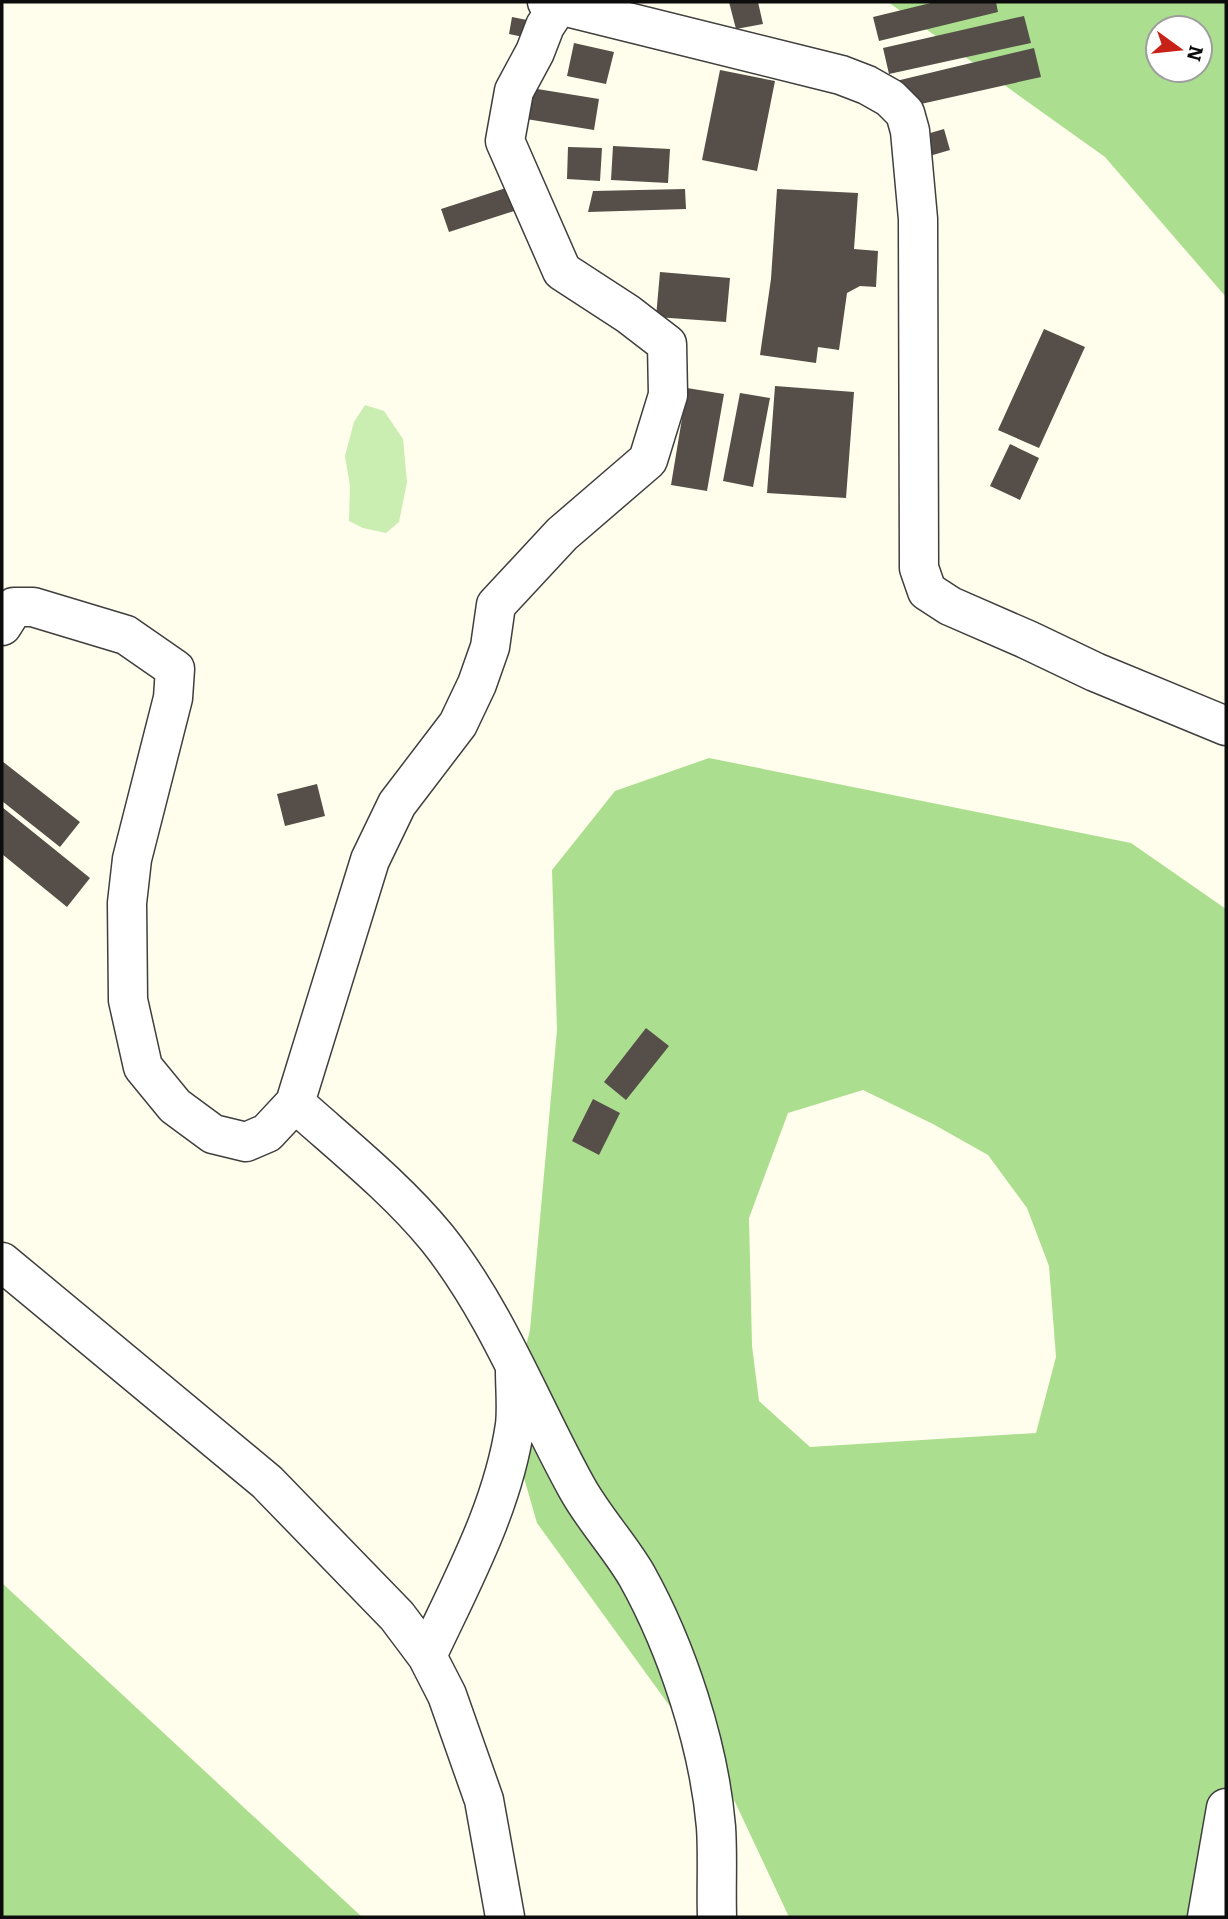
<svg xmlns="http://www.w3.org/2000/svg" width="1228" height="1919" font-family="Bitter,serif">
<style>
.green{fill:#caedb1}
.forest{fill:#abdf8f;fill-rule:evenodd}
.building{fill:#564e48}
.lines{fill:none;stroke-linecap:round;stroke-linejoin:round}
.minor-casing{stroke:#3f3f3f;stroke-width:41}
.minor{stroke:#fff;stroke-width:38}
</style>
<rect width="100%" height="100%" fill="#fffdeb"/>
<path class="green" d="M365,405L384,411L403,439L407,482L399,522L386,533L363,528L349,521L350,486L345,456L354,422Z"/>
<path class="forest" d="M888,2H1226V297L1105,157ZM1158,28H1200V70H1158Z
M709,758L1131,843L1226,909V1917H789L727,1785L537,1523L507,1419L530,1330L557,1030L552,870L615,791ZM863,1090L933,1124L988,1155L1027,1208L1049,1266L1056,1357L1036,1433L810,1447L759,1401L752,1346L749,1218L788,1113Z
M2,1583L362,1917H2Z"/>
<path class="building" d="M729,2H758L763,24L736,29Z
M935,2H996L998,12L879,41L873,17Z
M1024,16L1031,43L889,74L883,48Z
M512,17L537,22L533,39L509,34Z
M574,43L614,52L606,84L567,76Z
M1034,48L1041,77L903,108L896,81Z
M720,70L775,81L757,171L702,160Z
M525,87L599,99L594,130L520,118Z
M944,129L950,150L926,157L920,136Z
M613,146L670,149L668,183L611,180Z
M568,147L602,148L600,181L567,179Z
M509,187L517,210L449,232L441,209Z
M685,189L686,209L588,212L593,191Z
M777,189L858,193L854,249L878,251L876,287L860,286L847,293L839,350L818,347L816,363L760,355L771,279Z
M660,272L730,278L726,322L656,317Z
M1044,329L1085,347L1039,448L998,430Z
M775,386L854,392L846,498L767,493Z
M687,388L724,394L707,491L671,485Z
M740,393L770,398L753,487L723,481Z
M1010,444L1039,458L1020,500L990,486Z
M2,761L80,822L60,847L2,801Z
M317,784L325,816L285,826L277,794Z
M2,807L90,878L67,907L2,854Z
M646,1028L669,1046L626,1100L604,1082Z
M593,1099L620,1113L599,1155L572,1141Z"/>
<g class="lines">
<g class="minor-casing">
<path id="minor" d="M547,2L841,75L867,85L890,98L905,113L910,131L918,219L919,568L927,591L950,606L1028,640L1095,672L1226,726
M2,626L14,607H33L126,635L175,669L173,698L132,859L127,903L128,1000L143,1067L175,1106L213,1134L246,1142L267,1133L295,1103L370,860L397,804L458,724L477,684L490,647L496,605L562,534L648,460L668,395L667,344L628,314L562,271L505,141L514,91L535,52L545,26L559,5
M295,1103C343,1146 396,1188 437,1238C497,1313 531,1405 577,1488C594,1519 619,1545 637,1576C677,1648 709,1745 716,1827C718,1857 716,1887 717,1917
M2,1262L267,1482L397,1616L427,1656L447,1695L466,1749L484,1800L505,1917
M427,1656C462,1581 503,1507 515,1425C517,1407 515,1388 515,1371
M1207,1917L1226,1808"/>
</g>
<use href="#minor" class="minor"/>
</g>
<rect width="1228" height="1919" fill="none" stroke="#0c0c0c" stroke-width="7"/>
<g transform="translate(1179 49) rotate(105)"><circle r="33" fill="#ffffff" stroke="#9e9e9e" stroke-width="2"/>
<path d="M0-5L12 26L0 18L-12 26Z" fill="#c82118"/>
<text y="-10" font-size="19" font-weight="bold" text-anchor="middle" fill="#0c0c0c">N</text>
</g>
</svg>
